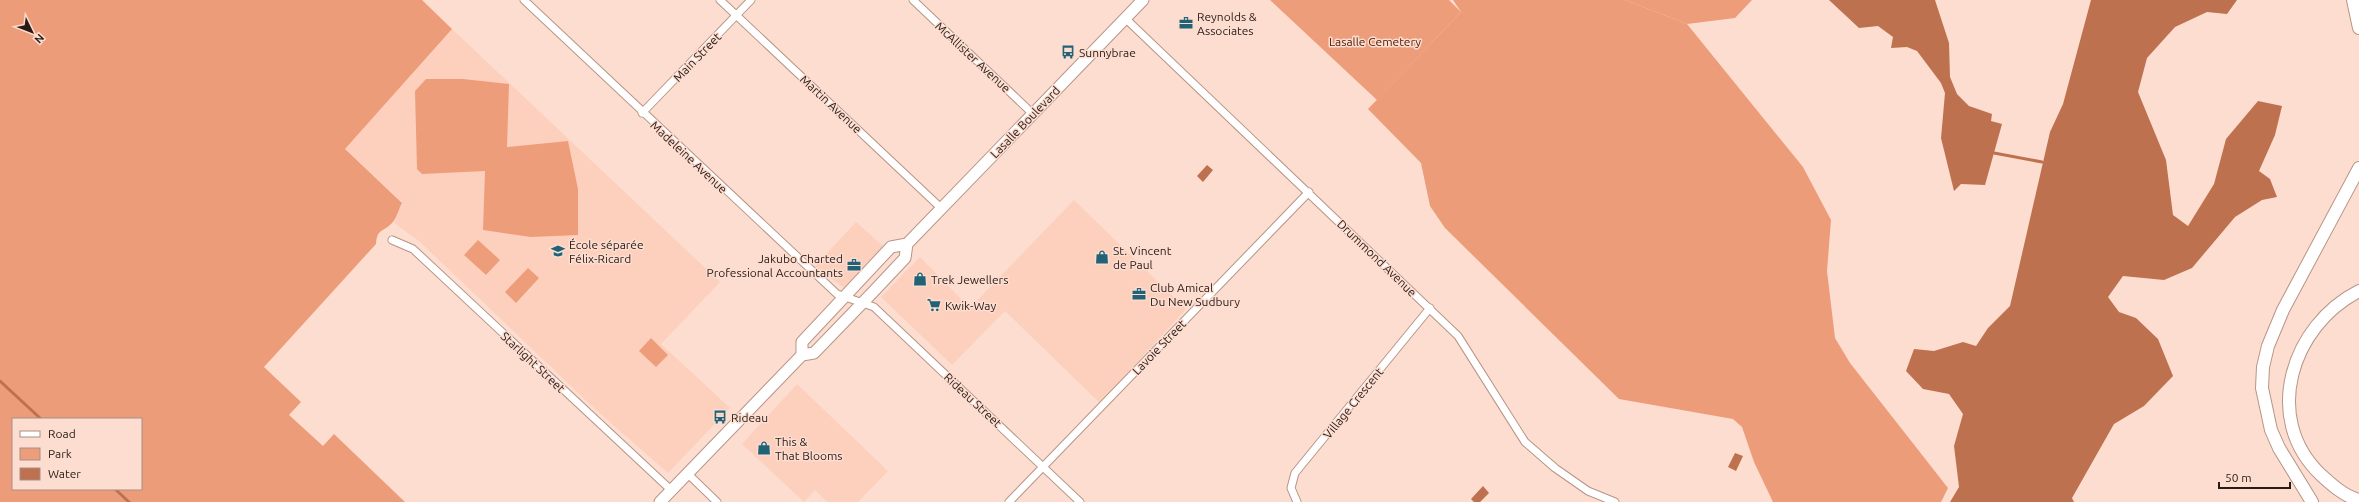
<svg xmlns="http://www.w3.org/2000/svg" width="2359" height="502" font-family="Ubuntu,sans-serif">
<style>
.built{fill:#fdd0bd}
.green{fill:#ee9d7a}
.forest{fill:#ed9c79;fill-rule:evenodd}
.water{fill:#be714f}
.lines{fill:none;stroke-linecap:round;stroke-linejoin:round}
.stream{stroke:#be714f;stroke-width:3}
.minor-casing{stroke:#b89586;stroke-width:9}
.secondary-casing{stroke:#b89586;stroke-width:13}
.trunk-casing{stroke:#b89586;stroke-width:14}
.minor{stroke:#fff;stroke-width:7}
.secondary{stroke:#fff;stroke-width:11}
.trunk{stroke:#fff;stroke-width:12}
.labels{text-anchor:middle;dominant-baseline:central;stroke-width:3;stroke-linejoin:round;paint-order:stroke}
.poi-label{font-size:12px;fill:#281a15;stroke:#fcddd0;text-anchor:start}
.park-label{font-size:12px;fill:#4b1900;stroke:#fcddd0}
.street-label{font-size:12px;fill:#281a15;stroke:#fcddd0}
</style>
<rect width="100%" height="100%" fill="#fcddd0"/>
<path class="built" d="M452,29L720,282L661,344L730,408L668,473L595,409L419,241L394,223L402,202L345,149Z
M1074,200L1186,309L1100,403L1005,311L952,365L881,297L920,257L970,308Z
M856,222L884,247L844,288L815,266Z
M797,384L888,471L858,502H827L815,490L804,502L742,444Z"/>
<path class="green" d="M1270,0H1449L1461,12L1377,100Z
M1625,0H1752L1735,18L1687,24Z
M426,79H463L509,84L507,147L568,141L578,189V235L531,237L483,230L485,171L422,174L417,169L415,91Z
M478,240L500,260L486,275L464,255Z
M528,268L539,278L516,303L505,292Z
M651,338L668,355L656,367L639,351Z"/>
<path class="forest" d="M0,0H422L452,29L345,149L402,203C399,208 397,218 392,223C384,232 377,228 376,244L264,367L301,402L289,415L323,446L334,434L405,502H0ZM13,419H141V489H13Z
M1453,0H1625L1687,24L1803,167L1831,220L1827,271L1835,338L1850,363L1948,488L1941,502H1773L1754,462L1742,427L1733,419L1619,399L1445,228L1430,206L1421,163L1368,109L1461,12Z"/>
<path class="water" d="M1829,0H1935L1949,43L1950,77L1957,94L1969,106L1992,114L1991,121L2002,124L1985,185L1961,184L1954,191L1941,138L1945,93L1941,83L1917,51L1907,47L1891,48L1893,37L1878,26L1859,28Z
M2091,0H2237L2227,14L2207,12L2175,27L2147,58L2138,92L2166,160L2173,215L2188,226L2214,184L2226,139L2258,101L2282,106L2275,135L2259,171L2270,179L2277,197L2262,200L2235,217L2192,268L2164,280L2123,276L2108,297L2119,312L2136,318L2158,339L2173,376L2144,406L2114,424L2072,498L2074,502H1950L1959,487L1954,446L1963,414L1949,394L1923,389L1906,371L1914,349L1934,351L1963,342L1976,346L1988,328L2010,306L2050,132L2063,104Z
M1207,165L1213,170L1203,182L1197,176Z
M1735,453L1743,456L1736,471L1728,467Z
M1483,486L1489,493L1480,502H1474L1471,499Z"/>
<g class="lines">
<path class="stream" d="M1994,153L2042,162
M0,381L41,419
M115,489L129,502"/>
<g class="minor-casing">
<path id="minor" d="M524,0L837,294L874,307L1080,502
M720,0L941,208
M913,0L1033,114
M1126,19L1458,336L1525,442L1555,468L1588,491L1615,502
M642,113L751,0
M392,240L413,249L671,490
M687,473L717,502
M1009,502L1309,192
M1297,502L1291,488L1295,473L1430,308"/>
</g>
<g class="secondary-casing">
<path id="secondary" d="M802,355V342L891,247L907,244L1143,0
M660,502L802,355L814,353L873,292L905,258L907,244"/>
</g>
<g class="trunk-casing">
<path id="trunk" d="M2353,0L2359,28
M2359,291C2292,325 2261,418 2321,475C2332,485 2344,496 2359,500
M2312,502L2279,448L2271,430L2262,388L2263,367L2268,346L2283,310L2359,168"/>
</g>
<use href="#minor" class="minor"/>
<use href="#secondary" class="secondary"/>
<use href="#trunk" class="trunk"/>
</g>
<defs>
<g id="office-bare" transform="scale(1.08)"><path d="M-6-3h4V-5.5h4V-3h4V5H-6ZM-1-4.5V-3h2v-1.5ZM-6 0V1H6V0Z" fill="#226277" stroke="#fcddd0" stroke-width="2.5" paint-order="stroke"/></g>
<g id="bus-bare" transform="scale(1.08)"><path d="M-5-6H5V4H4V6H2V4H-2V6H-4V4H-5ZM-3.5-4V0h7V-4ZM-3.5 1.2v1.5H-2V1.2ZM2 1.2v1.5H3.5V1.2Z" fill="#226277" stroke="#fcddd0" stroke-width="2.5" paint-order="stroke"/></g>
<g id="school-bare" transform="scale(1.08)"><path d="M0-5L7-2L0 1L-7-2ZM-4 1L0 2.5L4 1V4Q0 6-4 4Z" fill="#226277" stroke="#fcddd0" stroke-width="2.5" paint-order="stroke"/></g>
<g id="shop-bare" transform="scale(1.08)"><path d="M-5-2.5h2.3a2.7 3.5 0 0 1 5.4 0H5L5.5 6h-11ZM-1.5-2.5h3a1.5 2.3 0 0 0-3 0Z" fill="#226277" stroke="#fcddd0" stroke-width="2.5" paint-order="stroke"/></g>
<g id="supermarket-bare" transform="scale(1.08)"><path d="M-6-5.5h2.5l.6 2H6L4.5 2H-2.5L-4.4-4H-6ZM-1.5 3.2a1.3 1.3 0 1 0 .1 0ZM3 3.2a1.3 1.3 0 1 0 .1 0Z" fill="#226277" stroke="#fcddd0" stroke-width="2.5" paint-order="stroke"/></g>
</defs>
<g fill-rule="evenodd">
<use href="#office-bare" x="1186" y="23"/>
<use href="#bus-bare" x="1068" y="52"/>
<use href="#school-bare" x="558" y="251"/>
<use href="#shop-bare" x="1102" y="257"/>
<use href="#office-bare" x="854" y="265"/>
<use href="#shop-bare" x="920" y="279"/>
<use href="#office-bare" x="1139" y="294"/>
<use href="#supermarket-bare" x="934" y="305"/>
<use href="#bus-bare" x="720" y="417"/>
<use href="#shop-bare" x="764" y="448"/>
</g>
<g class="labels">
<g class="poi-label">
<text x="1197" y="16">Reynolds &amp;<tspan x="1197" dy="14">Associates</tspan></text>
<text x="1079" y="52">Sunnybrae</text>
<text x="569" y="244">École séparée<tspan x="569" dy="14">Félix-Ricard</tspan></text>
<text x="1113" y="250">St. Vincent<tspan x="1113" dy="14">de Paul</tspan></text>
<text x="843" y="258" text-anchor="end">Jakubo Charted<tspan x="843" dy="14">Professional Accountants</tspan></text>
<text x="931" y="279">Trek Jewellers</text>
<text x="1150" y="287">Club Amical<tspan x="1150" dy="14">Du New Sudbury</tspan></text>
<text x="945" y="305">Kwik-Way</text>
<text x="731" y="417">Rideau</text>
<text x="775" y="441">This &amp;<tspan x="775" dy="14">That Blooms</tspan></text>
</g>
<g class="park-label">
<text x="1375" y="41">Lasalle Cemetery</text>
</g>
<g class="street-label">
<text transform="translate(697 57) rotate(-46)">Main Street</text>
<text transform="translate(973 57) rotate(43)">McAllister Avenue</text>
<text transform="translate(831 104) rotate(43)">Martin Avenue</text>
<text transform="translate(1025 122) rotate(-46)">Lasalle Boulevard</text>
<text transform="translate(689 157) rotate(43)">Madeleine Avenue</text>
<text transform="translate(1377 258) rotate(44)">Drummond Avenue</text>
<text transform="translate(1159 347) rotate(-46)">Lavoie Street</text>
<text transform="translate(533 362) rotate(43)">Starlight Street</text>
<text transform="translate(973 400) rotate(43)">Rideau Street</text>
<text transform="translate(1353 403) rotate(-51)">Village Crescent</text>
</g>
</g>
<rect x="12" y="418" width="130" height="72" fill="#fcddd0" stroke="#a78f85"/>
<rect x="20" y="431" width="20" height="6" fill="#ffffff" stroke="#a78f85"/>
<text x="48" y="438" font-size="12" fill="#281a15">Road</text>
<rect x="20" y="448" width="20" height="12" fill="#ee9d7a" stroke="#a78f85"/>
<text x="48" y="458" font-size="12" fill="#281a15">Park</text>
<rect x="20" y="468" width="20" height="12" fill="#be714f" stroke="#a78f85"/>
<text x="48" y="478" font-size="12" fill="#281a15">Water</text>
<g transform="translate(32 32) rotate(133)" stroke="#fcddd0" stroke-width="3" paint-order="stroke">
<path d="M0-3L7 15L0 10L-7 15Z" fill="#281a15"/>
<text y="-6" font-size="11" font-weight="bold" text-anchor="middle" fill="#281a15">N</text>
</g>
<path d="M2219 482v6h71v-6" fill="none" stroke="#281a15" stroke-width="2"/>
<text x="2225" y="482" font-size="12" fill="#281a15" stroke="#fcddd0" stroke-width="3" paint-order="stroke">50 m</text>
</svg>
